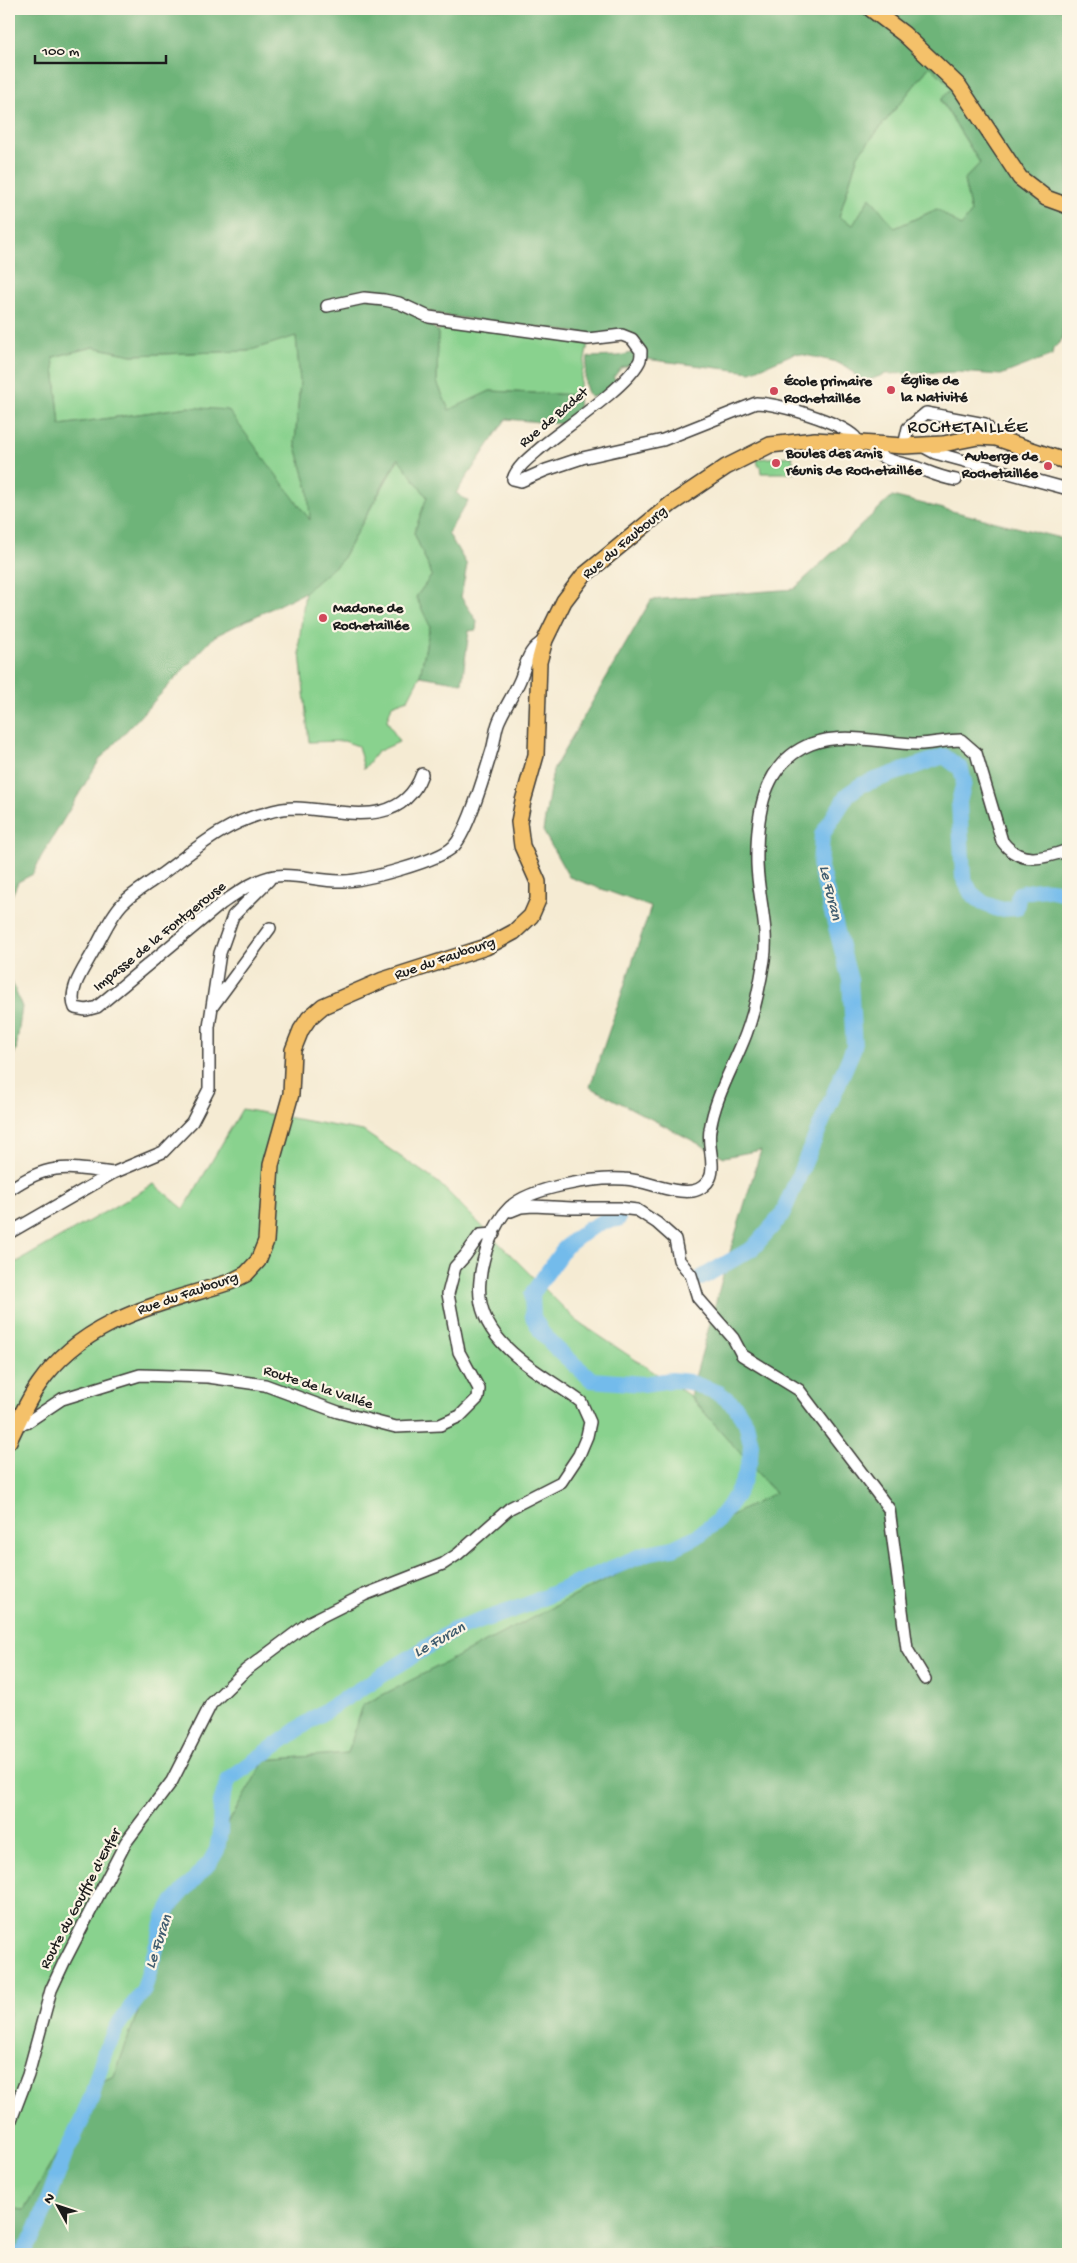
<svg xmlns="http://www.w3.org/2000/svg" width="1077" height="2263" font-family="'Gochi Hand',sans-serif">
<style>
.green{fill:#89d28e;stroke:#527755}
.forest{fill:#6eb479;stroke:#45684a;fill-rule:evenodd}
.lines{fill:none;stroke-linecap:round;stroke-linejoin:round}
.river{stroke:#73bbeb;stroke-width:16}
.minor-casing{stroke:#3d3b37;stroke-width:14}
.major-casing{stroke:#3d3b37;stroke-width:18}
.minor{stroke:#fff;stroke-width:11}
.major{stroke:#f4c16b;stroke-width:15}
.poi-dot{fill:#d1495b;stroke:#fcf5e5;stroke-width:2}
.labels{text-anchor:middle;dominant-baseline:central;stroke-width:4.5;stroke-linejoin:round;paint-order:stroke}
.poi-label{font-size:15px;font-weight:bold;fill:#1c1c1c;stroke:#fcf5e5;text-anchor:start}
.street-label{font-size:15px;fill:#1c1c1c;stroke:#fcf5e5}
.water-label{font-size:16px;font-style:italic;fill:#3f5c6f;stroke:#fcf5e5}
.quarter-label{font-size:18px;letter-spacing:1px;fill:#1c1c1c;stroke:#fcf5e5}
</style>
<rect width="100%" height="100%" fill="#fcf5e5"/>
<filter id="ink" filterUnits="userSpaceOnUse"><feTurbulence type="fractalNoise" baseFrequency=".02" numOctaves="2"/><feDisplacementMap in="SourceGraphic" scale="10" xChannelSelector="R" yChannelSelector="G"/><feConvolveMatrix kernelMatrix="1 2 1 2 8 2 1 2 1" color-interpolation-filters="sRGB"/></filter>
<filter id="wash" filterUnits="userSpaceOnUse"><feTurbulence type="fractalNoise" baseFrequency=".0096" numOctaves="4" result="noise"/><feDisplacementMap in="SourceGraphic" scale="20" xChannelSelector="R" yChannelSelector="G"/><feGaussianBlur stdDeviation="1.12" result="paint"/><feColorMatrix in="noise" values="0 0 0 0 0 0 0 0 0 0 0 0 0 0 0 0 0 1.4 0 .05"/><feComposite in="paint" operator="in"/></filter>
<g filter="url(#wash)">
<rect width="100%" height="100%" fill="#f5ebd3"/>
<path class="green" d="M930,66L952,88L941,101L980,163L964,180L971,213L961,227L937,209L895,228L852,226L839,217L858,155Z
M447,322L588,344L578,395L490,391L449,411L437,382L438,331Z
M296,335L300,382L295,443L308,489L311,521L188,407L60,425L53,357L93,347L132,355L248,351Z
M792,456L795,473H761L760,465H758L757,459Z
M399,458L427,497L414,533L432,575L416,597L430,625L420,676L408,699L392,705L387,720L399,742L377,752L364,769L358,746L344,741L309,742L299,643L305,592L341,561Z
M242,1109L363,1131L439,1183L577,1321L690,1396L776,1493L363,1705L348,1753L265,1760L171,1921L114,2077L98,2084L24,2210L9,2208V1257L17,1262L154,1184L184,1209Z"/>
<path class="forest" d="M9,9H1068V239L1062,340L1053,349L1052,355L1001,375L957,372L885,374L862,383L849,368L833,361L795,353L751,372L645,359L636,337L588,334L446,316L414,307V313L438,331L437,382L449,410L490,391L578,395L579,411L562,424L506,419L456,493L468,501L448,533L467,565L461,597L477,621L476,630L469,631L462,683L420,676L430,626L416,597L432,575L414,533L427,497L398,458L341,561L305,592L215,636L100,759L41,857L33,874L18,882L9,902ZM930,66L952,88L941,100L980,163L964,180L971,213L961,226L937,209L895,228L870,197L853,225L839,217L858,155ZM296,336L300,382L295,443L308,489L310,520L228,410L188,407L60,425L53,357L93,347L132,355L248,351Z
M635,352L637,359L632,364L621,368L613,378L617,381L601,395L591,397C581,385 586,370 588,357L619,356Z
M892,496L1068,540V2254H9V2208L24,2210L98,2084L114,2077L171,1921L265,1760L348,1753L363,1705L775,1493L690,1396L725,1268L761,1150L724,1157L590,1087L651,907L569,877L543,831L553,770L651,600L794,589Z
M9,975L22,1007L16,1050L9,1066Z"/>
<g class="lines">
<path class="river" d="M701,1278L753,1248L782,1215L854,1047L850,980L820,867L822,835L848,794L861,785L944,756L961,769L964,782L959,802L963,877L971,893L983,903L998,909L1016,908L1019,894C1037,889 1051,887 1068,895
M21,2254L34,2235L43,2214L66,2152L82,2120L92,2095L105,2051L120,2022L144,1990L165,1917L172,1904L210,1862L217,1850L220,1832L221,1802L229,1779L314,1718L454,1630L524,1606L647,1553L673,1548L696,1537L717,1521L735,1497L743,1482L750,1459L751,1444L746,1423L735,1406L719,1393L689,1382L672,1380L643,1384L592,1380L557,1349L542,1333L533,1317L532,1294L565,1247L587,1230L604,1221L618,1219"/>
</g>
</g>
<g filter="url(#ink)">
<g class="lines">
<g class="minor-casing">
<path id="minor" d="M327,306L364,298L384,300L399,303L429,317L588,339L622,335L632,339L641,351C641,355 641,359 639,362C626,387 567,426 544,445C533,455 518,465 513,479L521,481L546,470L582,458L663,440L756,403C780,404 838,421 855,437L856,443
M869,444C881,463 899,461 918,468C931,473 942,478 956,480
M904,446L908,428L926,413L985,424L996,438
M922,446L935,453L1068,489
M422,774C401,831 342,810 296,808C287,808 275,810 266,813C225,822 192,852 159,876C147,885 133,893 123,903C110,916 102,937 93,952C85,967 67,990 75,1008L86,1010L97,1007L221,904C237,893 255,879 275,876C298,873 320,882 343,881C364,881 440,861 454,846C469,829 485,773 492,750C495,741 495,730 499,721C505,707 514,694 520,680C527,663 527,650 545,640
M212,1007L270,928
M9,1190C49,1162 67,1167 113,1173
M511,1211L521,1207L533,1206L572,1208H620L637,1210L657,1223L675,1239L679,1260L691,1275L698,1298L733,1338L742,1355L799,1390L889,1509L907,1649L925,1679
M9,1233L113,1173L163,1152L192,1122L209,1089V1027L220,953L233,916L269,880
M17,1424L26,1423L62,1399L140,1375L208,1377L265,1385L338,1412L396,1427L440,1425L460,1416L478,1398L479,1389L459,1352L448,1294L455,1267L465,1256L480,1235L494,1234
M9,2125L28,2075L51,1990L64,1962L126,1842L172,1781L211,1704L246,1670L310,1622L364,1595L443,1564L458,1554L510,1508L561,1482L579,1455L587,1436L590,1422L581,1402C540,1371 473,1343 480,1280C482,1258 493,1223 510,1207C532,1187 596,1177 624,1179C647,1180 670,1194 693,1191C700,1190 707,1184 710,1178C716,1165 707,1145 710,1130C715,1096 734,1066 746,1034C755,1010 760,985 764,960C769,927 758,897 757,864C756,817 762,763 811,744C845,731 883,744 918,744C932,744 946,740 961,740L976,753L1002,841C1019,865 1043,859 1068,850"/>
</g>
<g class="major-casing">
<path id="major" d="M871,9L904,34L959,86L1020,178L1046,198L1068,206
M9,1441C18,1422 27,1401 39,1384C85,1318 158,1305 230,1282L246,1274L258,1261L266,1241L271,1165L291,1094L293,1050L301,1030L309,1018L323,1006L383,980L486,947L514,932L531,916L538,900V882L522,846L519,822L523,801L536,755L539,662L545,640L564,601L583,576L671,504L726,467L770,445L815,440L904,446L943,444L978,437L996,438L1068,462"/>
</g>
<use href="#minor" class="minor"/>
<use href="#major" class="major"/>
</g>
</g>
<g class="poi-dot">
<circle cx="891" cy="390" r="5"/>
<circle cx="774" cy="391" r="5"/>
<circle cx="776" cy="463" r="5"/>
<circle cx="1048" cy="466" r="5"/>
<circle cx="323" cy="618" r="5"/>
</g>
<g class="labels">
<g class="poi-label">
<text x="901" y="381">Église de<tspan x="901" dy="17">la Nativité</tspan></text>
<text x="784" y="382">École primaire<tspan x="784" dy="17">Rochetaillée</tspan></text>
<text x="786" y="454">Boules des amis<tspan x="786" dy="17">réunis de Rochetaillée</tspan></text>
<text x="1038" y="457" text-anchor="end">Auberge de<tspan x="1038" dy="17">Rochetaillée</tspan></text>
<text x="333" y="609">Madone de<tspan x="333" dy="17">Rochetaillée</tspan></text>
</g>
<g class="street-label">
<text transform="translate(554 418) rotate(-40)">Rue de Badet</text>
<text transform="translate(625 543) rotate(-40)">Rue du Faubourg</text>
<text transform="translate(160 937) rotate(-39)">Impasse de la Fontgerouse</text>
<text transform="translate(445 959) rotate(-19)">Rue du Faubourg</text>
<text transform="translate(188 1294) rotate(-19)">Rue du Faubourg</text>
<text transform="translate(318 1388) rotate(18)">Route de la Vallée</text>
<text transform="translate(81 1899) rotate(-62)">Route du Gouffre d'Enfer</text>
</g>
<g class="water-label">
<text transform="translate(829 893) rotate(77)">Le Furan</text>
<text transform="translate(440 1641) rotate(-29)">Le Furan</text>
<text transform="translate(160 1942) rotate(-71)">Le Furan</text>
</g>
<g class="quarter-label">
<text x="968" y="428">ROCHETAILLÉE</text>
</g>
</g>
<rect width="1077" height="2263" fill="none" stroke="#fcf5e5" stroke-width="30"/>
<g transform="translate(58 2206) rotate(310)" stroke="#fcf5e5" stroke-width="4" paint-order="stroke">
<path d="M0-4L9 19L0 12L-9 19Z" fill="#1c1c1c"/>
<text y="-8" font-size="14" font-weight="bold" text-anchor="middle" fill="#1c1c1c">N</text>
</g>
<path d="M35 55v8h131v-8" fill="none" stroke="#1c1c1c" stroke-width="2.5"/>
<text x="42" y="55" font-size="15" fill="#1c1c1c" stroke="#fcf5e5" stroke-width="4" paint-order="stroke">100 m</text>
</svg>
